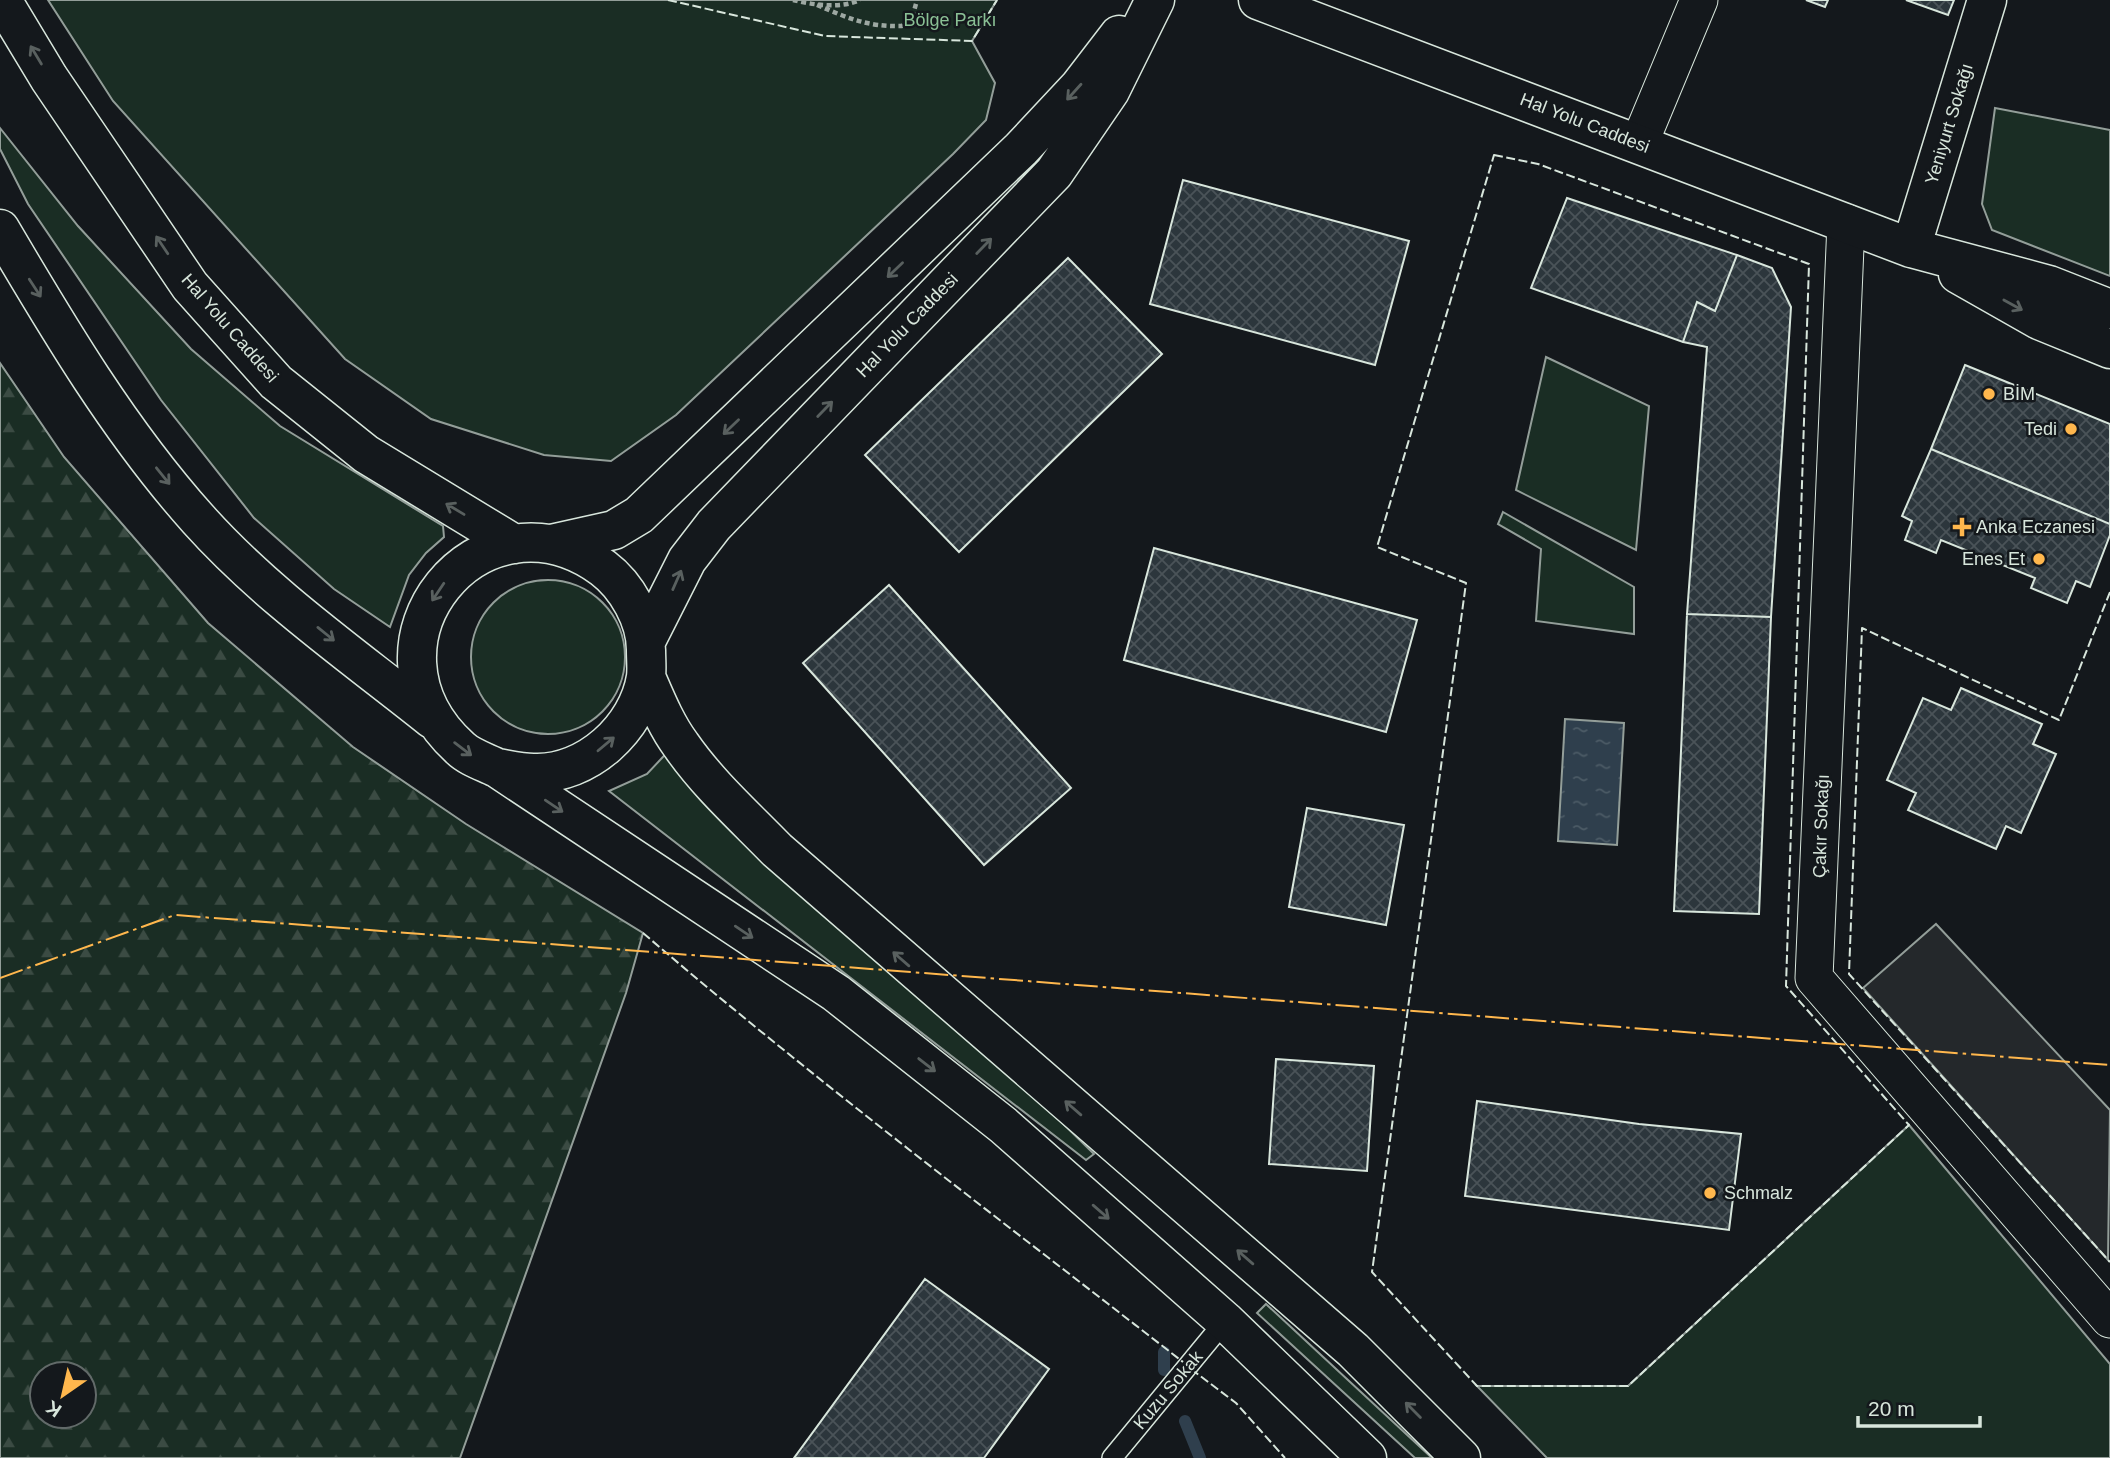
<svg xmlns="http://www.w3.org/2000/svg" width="2110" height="1458" font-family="Helvetica,sans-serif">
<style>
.green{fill:#1a2d24;stroke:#939e99;stroke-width:2}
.forest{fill:url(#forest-firs);stroke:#939e99;stroke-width:2;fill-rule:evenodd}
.parking{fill:#24282b;stroke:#939e99;stroke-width:2}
.water{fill:url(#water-ripples);stroke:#939e99;stroke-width:2}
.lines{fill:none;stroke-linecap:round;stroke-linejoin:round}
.stream{stroke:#2f3f4d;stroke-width:12}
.building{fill:url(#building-cross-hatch);stroke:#d8e6dc;stroke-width:2}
.lane-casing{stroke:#d8e6dc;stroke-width:22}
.street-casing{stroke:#d8e6dc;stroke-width:39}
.secondary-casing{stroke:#d8e6dc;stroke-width:41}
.path{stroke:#9da8a2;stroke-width:4.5;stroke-dasharray:5 3.5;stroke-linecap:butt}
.lane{stroke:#14181c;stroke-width:19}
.street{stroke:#14181c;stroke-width:37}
.secondary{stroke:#14181c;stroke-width:38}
.fence{stroke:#d8e6dc;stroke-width:2;stroke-dasharray:9 3.5;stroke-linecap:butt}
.power{stroke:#ffb74d;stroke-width:2;stroke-dasharray:24 5 3.5 5;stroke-linecap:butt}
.oneway{stroke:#59605f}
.poi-dot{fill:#ffb74d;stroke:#14181c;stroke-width:2.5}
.labels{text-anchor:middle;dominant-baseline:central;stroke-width:5;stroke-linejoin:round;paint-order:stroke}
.park-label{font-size:18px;fill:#8ac095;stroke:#14181c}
.street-label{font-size:18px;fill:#d8e6dc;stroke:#14181c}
.poi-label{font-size:18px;fill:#d8e6dc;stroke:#14181c;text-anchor:start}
</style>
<defs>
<pattern id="forest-firs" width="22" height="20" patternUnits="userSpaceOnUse" patternTransform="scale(1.75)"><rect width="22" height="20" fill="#1a2d24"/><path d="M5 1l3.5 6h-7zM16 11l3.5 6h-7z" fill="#3b4b43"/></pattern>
<pattern id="water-ripples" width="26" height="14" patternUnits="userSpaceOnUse" patternTransform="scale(1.75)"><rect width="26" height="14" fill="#2f3f4d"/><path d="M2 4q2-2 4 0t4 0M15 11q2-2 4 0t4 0" fill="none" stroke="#4c5b66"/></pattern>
<pattern id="building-cross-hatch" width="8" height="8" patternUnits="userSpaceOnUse" patternTransform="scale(1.75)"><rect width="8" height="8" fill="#2c363c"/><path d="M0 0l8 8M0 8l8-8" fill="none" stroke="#4a5358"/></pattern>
</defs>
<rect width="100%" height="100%" fill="#14181c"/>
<path class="green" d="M48,0H997L972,41L995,83L986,120L953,154L676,415L611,461L544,455L431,419L345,359L113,101Z
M1995,108L2110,130V276L1992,230L1982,204Z
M0,128L78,226L191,349L280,426L443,526L444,537L426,553L409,575L390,627L334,589L254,518L161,400L28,204L0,149Z
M1546,357L1649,406L1636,550L1516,490Z
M1503,512L1634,587V634L1536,621L1541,549L1498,524Z
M471 657a77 77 0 1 1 154 0a77 77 0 1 1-154 0Z
M675,744L1094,1154L1086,1160L609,791L647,774Z
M1909,1125L2110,1364V1458H1547L1477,1386H1628Z
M1266,1304L1432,1458H1415L1257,1313Z"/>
<path class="forest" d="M0,363L64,457L208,623L353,747L466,824L643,933L626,993L460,1458H0ZM42,1374H84V1416H42Z"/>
<path class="parking" d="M1936,924L2110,1110L2108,1260L1863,988Z"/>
<path class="water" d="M1565,719L1624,723L1617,845L1558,841Z"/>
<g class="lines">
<path class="stream" d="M1164,1352V1370
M1185,1421L1200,1458"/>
</g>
<path class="building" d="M1806,0H1828L1825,7Z
M1906,0H1954L1948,15Z
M1183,180L1409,241L1375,365L1150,304Z
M1567,198L1737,255L1715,311L1697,302L1683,342L1531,288Z
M1737,255L1772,268L1791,307L1771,617L1687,614L1707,347L1683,342L1697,302L1715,311Z
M1068,258L1162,354L959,552L865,455Z
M1965,365L2110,424V524L1931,449Z
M1931,449L2110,524V535L2090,587L2076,581L2067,603L2031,588L2035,578L1941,540L1936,553L1905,540L1912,521L1902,516Z
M1154,548L1417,620L1386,732L1124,660Z
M889,585L1071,788L984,865L803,663Z
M1687,614L1771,617L1759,914L1674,911Z
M1961,688L2042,724L2033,744L2056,754L2021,833L2006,826L1996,849L1908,810L1916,793L1887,780L1923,698L1951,710Z
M1307,808L1404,825L1386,925L1289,907Z
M1276,1059L1374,1066L1367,1171L1269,1164Z
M1477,1101L1639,1124L1741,1134L1729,1230L1465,1196Z
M925,1279L1049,1369L984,1458H794Z"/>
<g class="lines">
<g class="lane-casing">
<path id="lane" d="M1112,1458L1225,1321"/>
</g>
<g class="street-casing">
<path id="street" d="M1639,144L1699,0
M1846,223L1814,978L2110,1319"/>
</g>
<g class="secondary-casing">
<path id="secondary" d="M2,0L49,78L190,286L276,382L366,454L514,544
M1258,0L1911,248L2049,285L2110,309
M0,229C59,329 120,432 198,519C266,595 352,655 432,719
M1911,248L1987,0
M1958,274L2039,320L2110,349
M551,544L614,530L639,515L1021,149L1079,87L1119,35
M646,641L687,560L714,525L1054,173L1110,91L1155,0
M646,677C656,700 666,725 681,745C708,784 744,816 777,850L1353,1350L1461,1458
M497,768C509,770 522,773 534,773C587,775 638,728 646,677C647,669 646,659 646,650C646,620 627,586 603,568C481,479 346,644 460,748C469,757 485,762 497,768L836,993L1003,1125L1225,1321L1367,1458"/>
</g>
<path class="path" d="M793,0C814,5 840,9 860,0
M817,5C848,18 867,27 902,26L913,15L917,0"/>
<use href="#lane" class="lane"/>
<use href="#street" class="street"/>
<use href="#secondary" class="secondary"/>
<path class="fence" d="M668,0L825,36L972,41L997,0
M1494,155L1538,164L1809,264L1786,986L1909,1125L1628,1386H1477L1372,1272L1466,583L1377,547Z
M2110,592L2059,720L1862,628L1849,974L2110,1262
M643,933C818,1083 1002,1221 1183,1362
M1191,1369L1236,1403L1285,1458"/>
<path class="power" d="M0,978L175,915L2110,1065"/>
</g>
<defs><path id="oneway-shaft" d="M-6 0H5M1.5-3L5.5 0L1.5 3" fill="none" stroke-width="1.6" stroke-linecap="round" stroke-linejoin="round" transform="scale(1.75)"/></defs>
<g class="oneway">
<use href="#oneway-shaft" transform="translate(36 55) rotate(-121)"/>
<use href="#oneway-shaft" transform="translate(1074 92) rotate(132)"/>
<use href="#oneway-shaft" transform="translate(162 245) rotate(-124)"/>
<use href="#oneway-shaft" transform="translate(984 246) rotate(-46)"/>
<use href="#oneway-shaft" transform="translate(895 270) rotate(136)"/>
<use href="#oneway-shaft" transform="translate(35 288) rotate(57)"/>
<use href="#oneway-shaft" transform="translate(2013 305) rotate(29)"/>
<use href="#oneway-shaft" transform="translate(825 409) rotate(-46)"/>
<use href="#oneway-shaft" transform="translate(731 427) rotate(136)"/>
<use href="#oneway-shaft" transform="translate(163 476) rotate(51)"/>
<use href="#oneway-shaft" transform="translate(455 509) rotate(-149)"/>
<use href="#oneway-shaft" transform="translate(677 580) rotate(-66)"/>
<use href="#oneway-shaft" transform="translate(438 592) rotate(124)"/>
<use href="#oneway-shaft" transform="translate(326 634) rotate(39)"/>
<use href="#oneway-shaft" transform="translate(606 744) rotate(-40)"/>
<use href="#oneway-shaft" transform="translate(463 749) rotate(37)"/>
<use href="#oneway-shaft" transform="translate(554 806) rotate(34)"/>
<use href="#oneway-shaft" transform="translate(744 932) rotate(34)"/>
<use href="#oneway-shaft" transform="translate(901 959) rotate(-139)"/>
<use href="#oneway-shaft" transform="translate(927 1065) rotate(38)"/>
<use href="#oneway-shaft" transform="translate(1073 1108) rotate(-139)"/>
<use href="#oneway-shaft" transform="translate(1101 1212) rotate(41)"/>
<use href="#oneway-shaft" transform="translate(1245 1257) rotate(-139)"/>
<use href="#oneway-shaft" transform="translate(1413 1410) rotate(-135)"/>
</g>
<g class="poi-dot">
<circle cx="1989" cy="394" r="7"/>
<circle cx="2071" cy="429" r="7"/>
<path d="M1958.5 516.5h7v7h7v7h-7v7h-7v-7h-7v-7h7z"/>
<circle cx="2039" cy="559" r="7"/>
<circle cx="1710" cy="1193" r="7"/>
</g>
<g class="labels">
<g class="park-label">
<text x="950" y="20">Bölge Parkı</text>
</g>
<g class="street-label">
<text transform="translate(1585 123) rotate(21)">Hal Yolu Caddesi</text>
<text transform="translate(1949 124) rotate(-73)">Yeniyurt Sokağı</text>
<text transform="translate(907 325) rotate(-46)">Hal Yolu Caddesi</text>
<text transform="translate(230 328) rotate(49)">Hal Yolu Caddesi</text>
<text transform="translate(1821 826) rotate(-88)">Çakır Sokağı</text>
<text transform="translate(1168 1390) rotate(-50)">Kuzu Sokak</text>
</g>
<g class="poi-label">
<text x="2003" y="394">BİM</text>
<text x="2057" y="429" text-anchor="end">Tedi</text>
<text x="1976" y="527">Anka Eczanesi</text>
<text x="2025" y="559" text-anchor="end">Enes Et</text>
<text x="1724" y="1193">Schmalz</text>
</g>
</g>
<g transform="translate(63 1395) rotate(214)"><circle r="33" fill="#14181c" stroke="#626a69" stroke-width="2"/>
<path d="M0-5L12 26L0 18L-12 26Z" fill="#ffb74d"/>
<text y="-10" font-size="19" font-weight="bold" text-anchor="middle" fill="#d8e6dc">K</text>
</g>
<path d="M1858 1416v10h122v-10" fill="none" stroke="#d8e6dc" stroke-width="3.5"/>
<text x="1868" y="1416" font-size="21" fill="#d8e6dc" stroke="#14181c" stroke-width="5" paint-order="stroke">20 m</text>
</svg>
